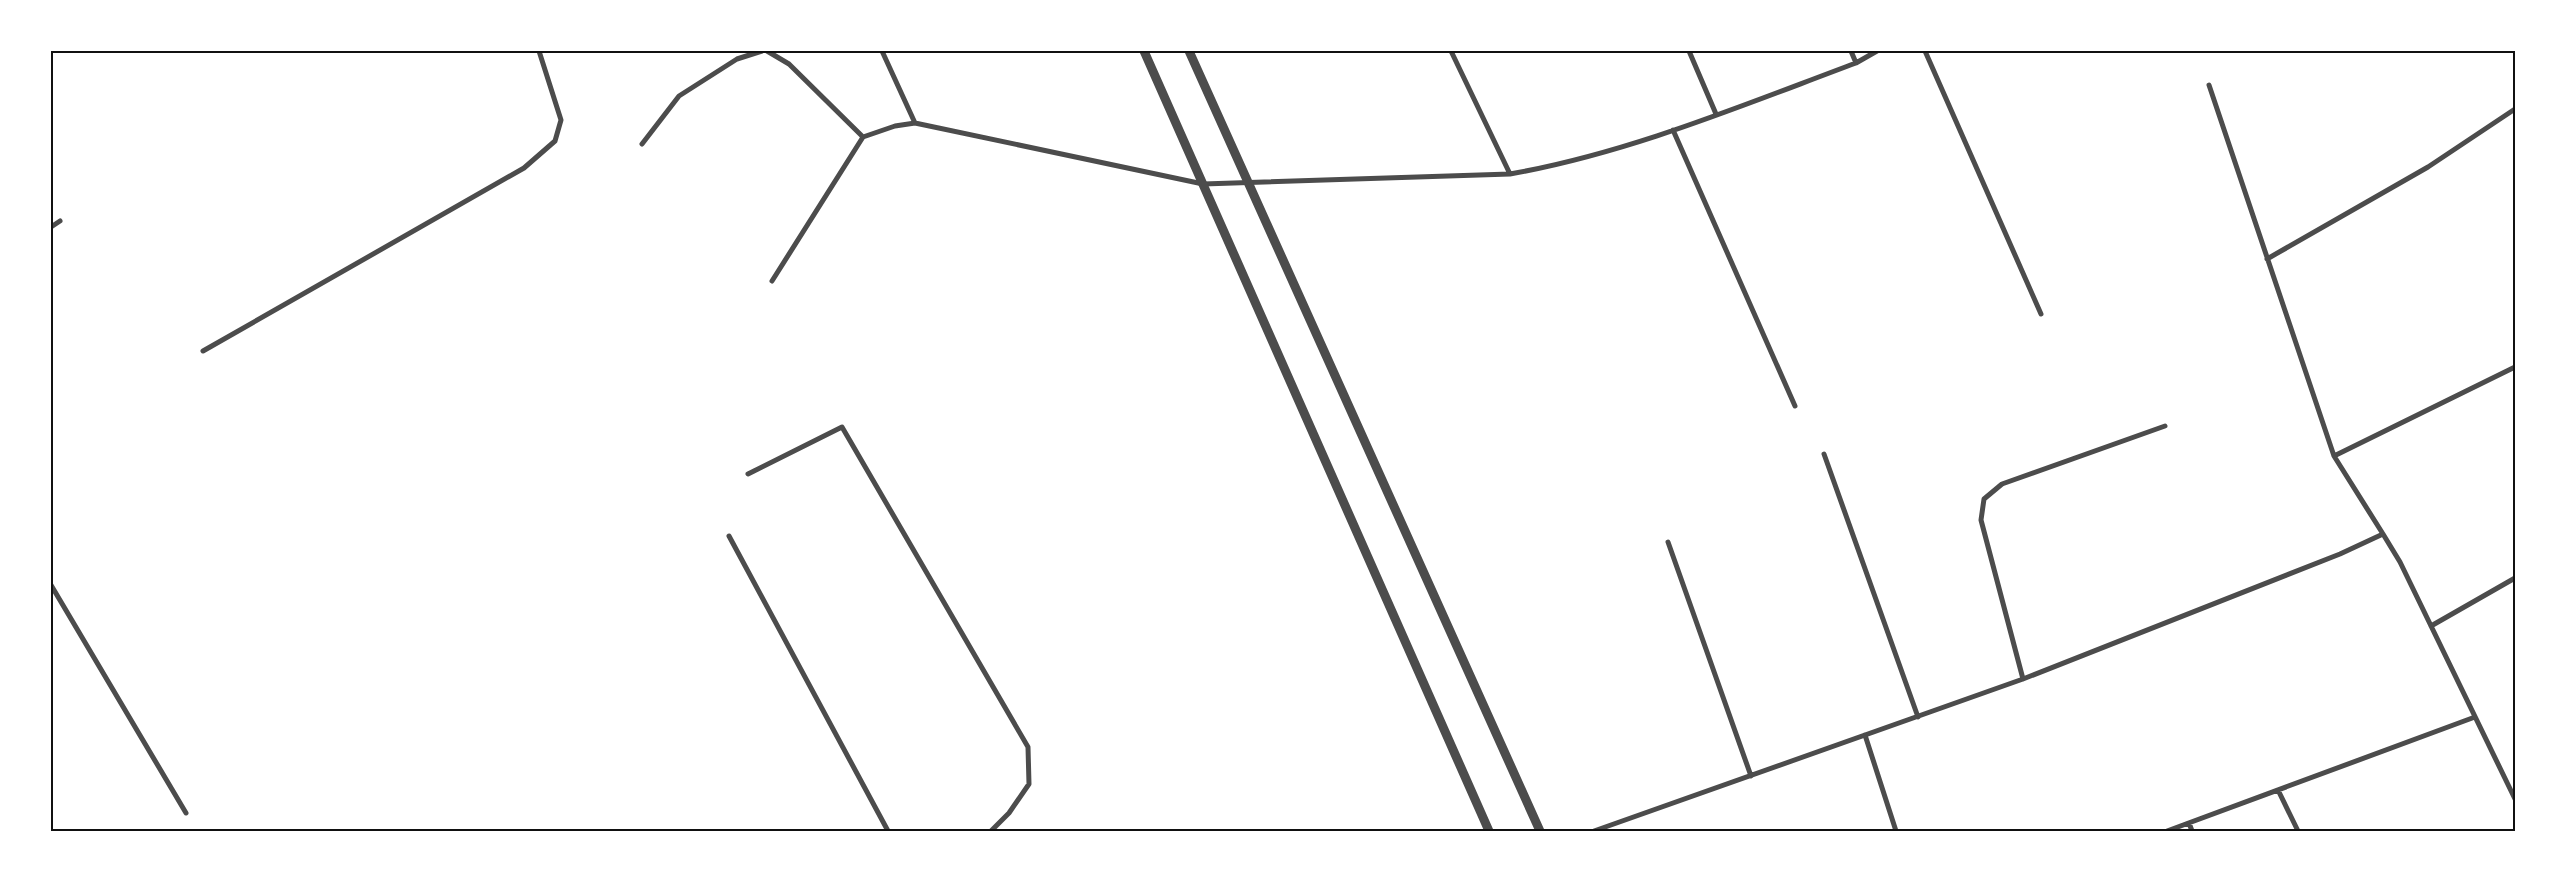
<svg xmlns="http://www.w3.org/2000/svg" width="2566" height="882" font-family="Inter,sans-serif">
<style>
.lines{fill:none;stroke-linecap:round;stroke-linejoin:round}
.minor{stroke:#4c4c4c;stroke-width:5}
.tertiary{stroke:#4c4c4c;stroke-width:9}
.neatline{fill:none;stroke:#111;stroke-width:2}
</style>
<rect width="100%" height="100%" fill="#fff"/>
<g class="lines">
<path class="minor" d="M767,51L789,64L863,137L895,126L915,123L1203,184L1510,174C1629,153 1743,105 1856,63L1877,51
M882,51L915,123
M1451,51L1510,174
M1689,51L1716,114
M1851,51L1856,63
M1925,51L2041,314
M1673,130L1795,406
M642,144L679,96L737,59L762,51
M51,227L60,221
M2267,259L2428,167L2515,109
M772,281L863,137
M203,351L524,168L555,141L561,120L539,51
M1824,454L1918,717
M2334,456L2515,367
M748,474L842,427L1028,747L1029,784L1009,813L991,831
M2383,534L2400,562L2515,799
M729,536L888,831
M1668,542L1751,776
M51,585L186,813
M2431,626L2515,578
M2023,679L1981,520L1984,499L2002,484L2165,426
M1865,735L1896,831
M2278,790L2298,831
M2189,823L2192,831
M1594,831L2023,679L2340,554L2383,534L2334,456L2209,85
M2167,831L2475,717"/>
<path class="tertiary" d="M1144,51L1489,831
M1189,51L1540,831"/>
</g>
<rect width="2566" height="882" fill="none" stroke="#ffffff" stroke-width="105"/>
<rect x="52" y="52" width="2462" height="778" class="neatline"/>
</svg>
